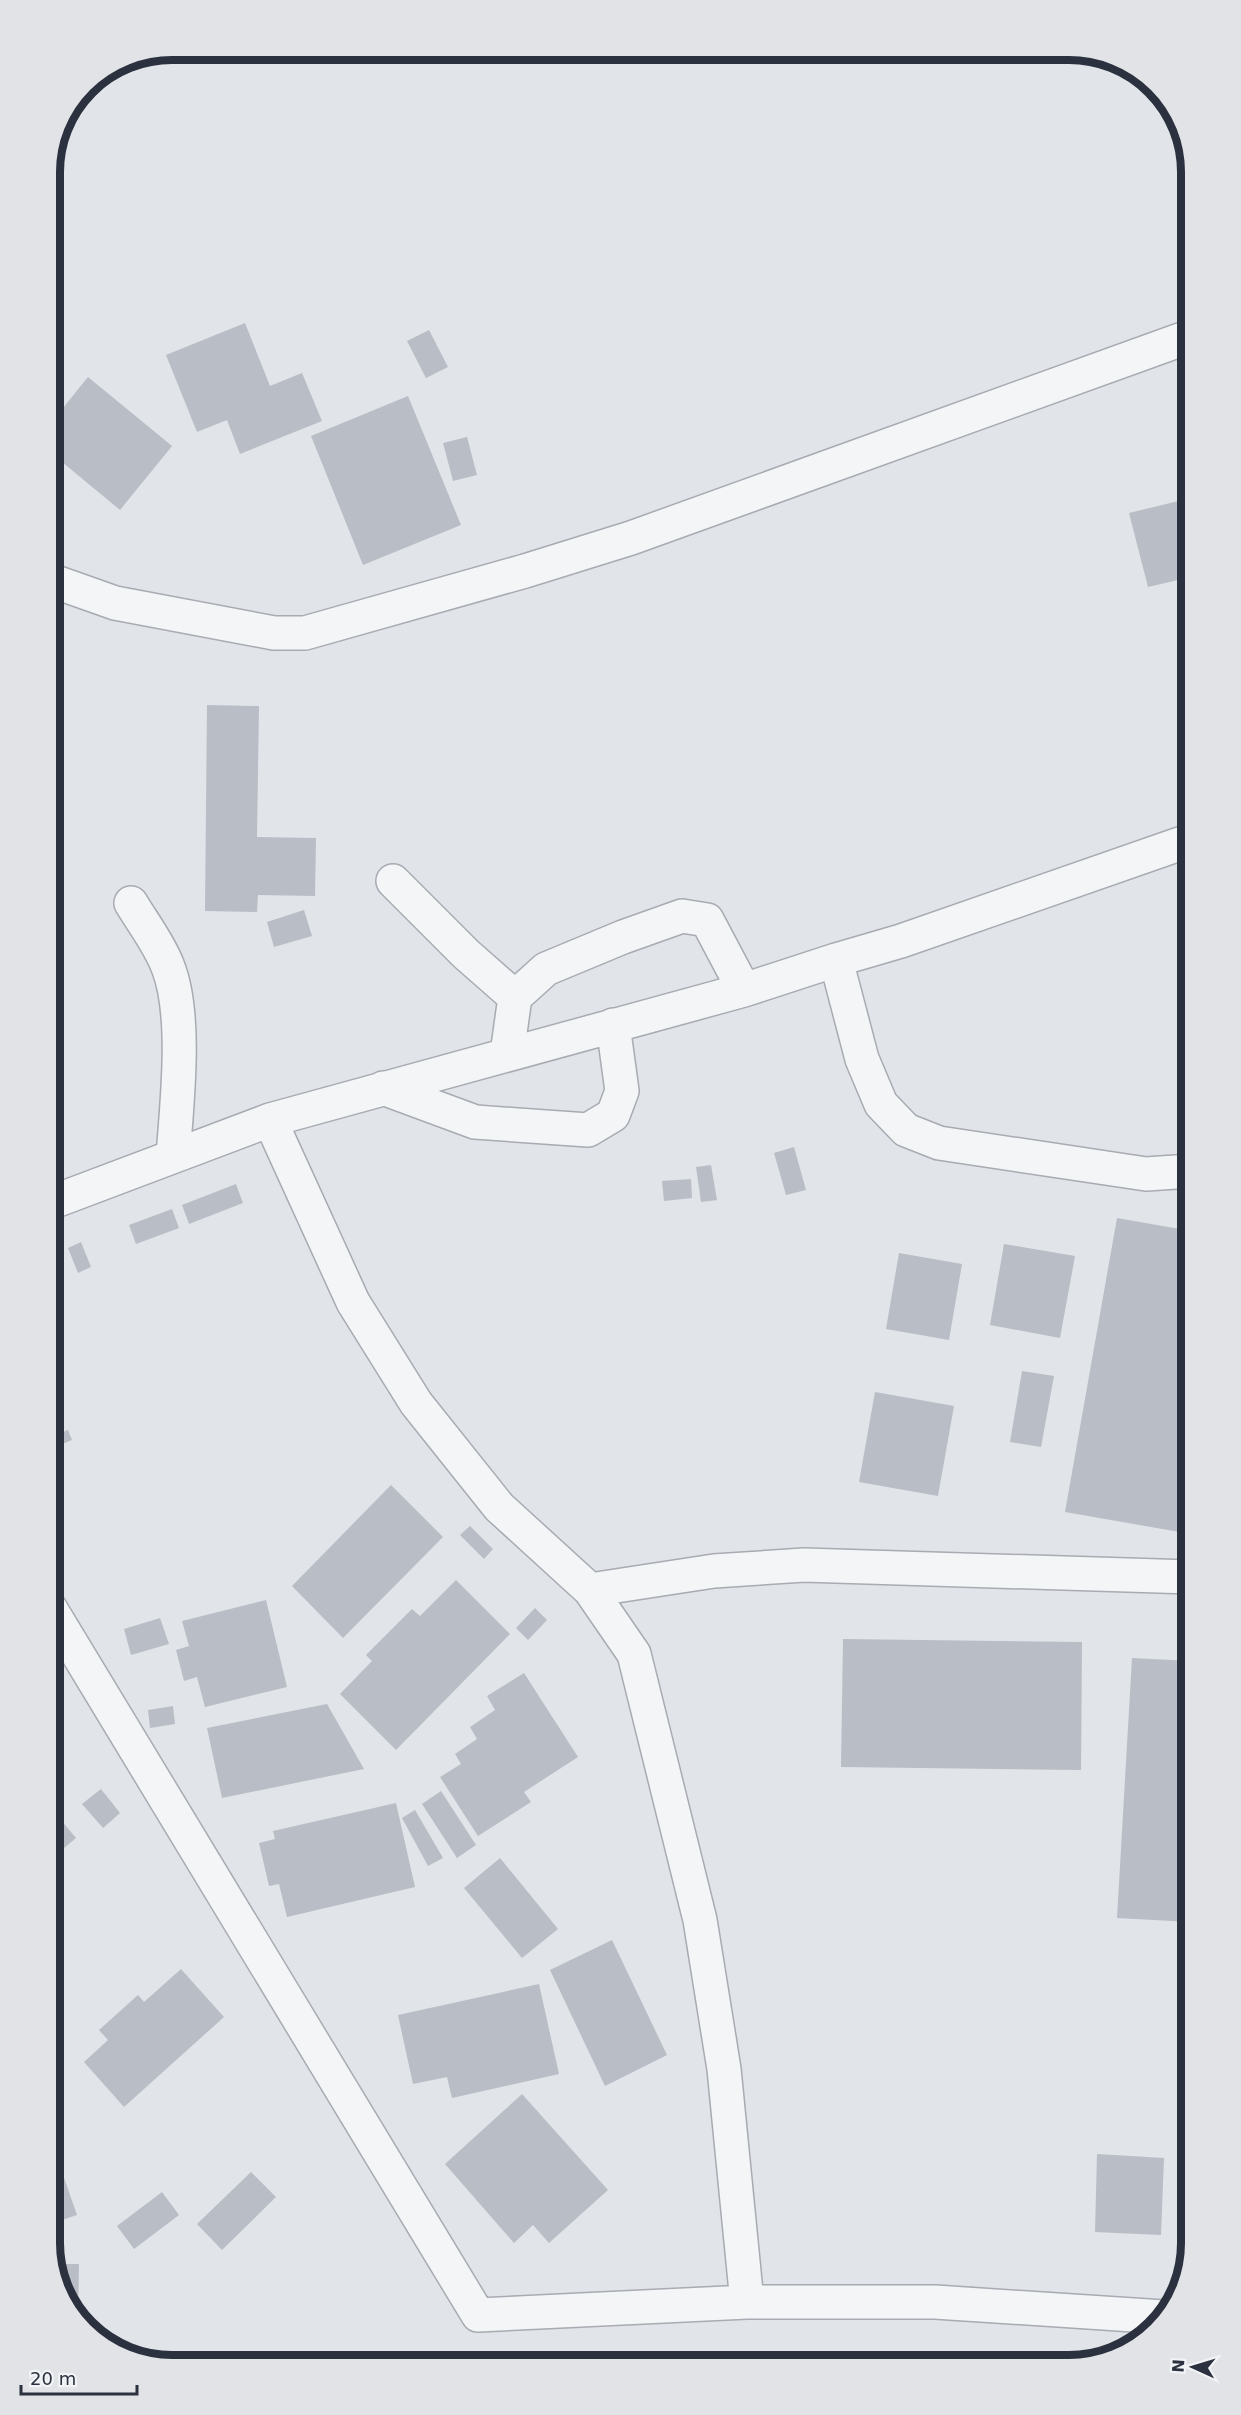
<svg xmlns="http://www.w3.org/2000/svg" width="1241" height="2415" font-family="'DejaVu Sans',sans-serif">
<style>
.building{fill:#b9bdc5}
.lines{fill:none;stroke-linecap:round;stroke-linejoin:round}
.minor-casing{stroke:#a7abb2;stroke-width:36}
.minor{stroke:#f4f5f7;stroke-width:33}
.rim{fill:none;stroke:#2b313e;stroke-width:8}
</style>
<rect width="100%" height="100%" fill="#e1e4e8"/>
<path class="building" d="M245,323L270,386L302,373L322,421L240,454L227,420L197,432L166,355Z
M429,330L448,367L426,378L407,341Z
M88,377L172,446L120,510L50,452V424Z
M408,396L461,525L363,565L311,436Z
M467,437L477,475L453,481L443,443Z
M1191,498V577L1148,587L1129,513Z
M207,705L259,706L257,837L316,838L315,896L258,895L257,912L205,911Z
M304,910L312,936L274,947L267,922Z
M794,1147L806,1190L786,1195L774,1153Z
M711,1165L717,1200L701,1202L696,1167Z
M691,1179L692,1198L664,1201L662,1181Z
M236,1184L243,1203L189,1224L182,1205Z
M172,1209L179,1228L136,1244L129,1225Z
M1117,1218L1191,1231V1534L1065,1512Z
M81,1242L91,1267L78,1273L68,1248Z
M1004,1244L1075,1256L1060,1338L990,1325Z
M899,1253L962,1264L949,1340L886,1329Z
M1022,1371L1054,1376L1041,1447L1010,1442Z
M875,1392L954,1406L938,1496L859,1482Z
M68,1430L72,1440L50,1449V1437Z
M391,1485L443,1537L343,1638L292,1586Z
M470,1526L493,1549L484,1559L460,1535Z
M456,1580L510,1634L396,1750L340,1694L372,1661L366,1655L412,1609L420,1616Z
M266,1600L287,1687L205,1707L197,1677L184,1681L176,1650L189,1646L182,1621Z
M535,1608L547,1620L528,1640L516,1628Z
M160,1618L169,1644L131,1655L124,1629Z
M843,1639L1082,1642L1081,1770L841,1767Z
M1132,1658L1191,1661V1922L1117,1918Z
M524,1673L578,1757L524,1792L531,1802L478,1836L440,1777L461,1764L455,1754L477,1739L470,1727L495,1710L487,1696Z
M327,1704L364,1769L222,1798L207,1728Z
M173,1706L175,1724L150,1728L148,1710Z
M101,1789L120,1813L103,1828L82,1804Z
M441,1791L476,1845L457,1858L422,1804Z
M396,1803L415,1887L287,1917L279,1884L269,1886L259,1843L275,1839L273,1831Z
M50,1807L76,1838L50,1860Z
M415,1810L443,1858L428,1866L402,1818Z
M500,1858L558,1929L522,1958L464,1888Z
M612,1940L667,2055L605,2086L550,1970Z
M181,1969L224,2017L124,2107L84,2062L108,2040L99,2030L138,1995L144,2002Z
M539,1984L559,2074L452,2098L447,2077L413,2084L398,2015Z
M522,2094L608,2190L549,2243L533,2225L514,2243L445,2164Z
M53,2146L77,2215L50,2224V2148Z
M1097,2154L1164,2158L1161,2235L1095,2232Z
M251,2172L276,2197L222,2250L197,2224Z
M162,2192L179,2215L134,2249L117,2226Z
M54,2264H79L78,2314L59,2289Z"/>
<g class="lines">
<g class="minor-casing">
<path id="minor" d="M50,580L115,603L274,633H305L525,571L631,538L1191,336
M393,881L466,954L515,997
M131,903C143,923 160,945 168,967C187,1015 177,1103 173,1156
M836,960L862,1059L881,1104L906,1130L939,1143L1146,1174L1191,1171
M507,1054L515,997L546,969L623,937L682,916L707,920L744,990
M383,1088L475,1122L588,1130L613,1115L622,1091L613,1025
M270,1120L353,1302L416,1403L499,1507L590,1590L634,1654L700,1920L724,2069L747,2302
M50,1203L270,1120L744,990L836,960L901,941L1191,840
M590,1590L714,1571L804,1565L1191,1577
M50,1608L478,2315L747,2302H935L1164,2317"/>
</g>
<use href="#minor" class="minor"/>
</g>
<path d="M0 0H1241V2415H0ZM172 60H1069A112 112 0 0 1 1181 172V2243A112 112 0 0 1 1069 2355H172A112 112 0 0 1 60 2243V172A112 112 0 0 1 172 60Z" fill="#e1e3e7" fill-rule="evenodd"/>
<path class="rim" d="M172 60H1069A112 112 0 0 1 1181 172V2243A112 112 0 0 1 1069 2355H172A112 112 0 0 1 60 2243V172A112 112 0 0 1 172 60Z"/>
<g transform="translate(1193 2367) rotate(274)" stroke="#f1f3f6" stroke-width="4.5" paint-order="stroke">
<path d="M0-4.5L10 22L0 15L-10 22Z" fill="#2b313e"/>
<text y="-9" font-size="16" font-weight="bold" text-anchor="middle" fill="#2b313e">N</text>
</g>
<path d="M21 2385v9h116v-9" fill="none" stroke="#2b313e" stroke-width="3"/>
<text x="30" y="2385" font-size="18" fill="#2b313e" stroke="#f1f3f6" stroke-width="4.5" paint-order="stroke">20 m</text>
</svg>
